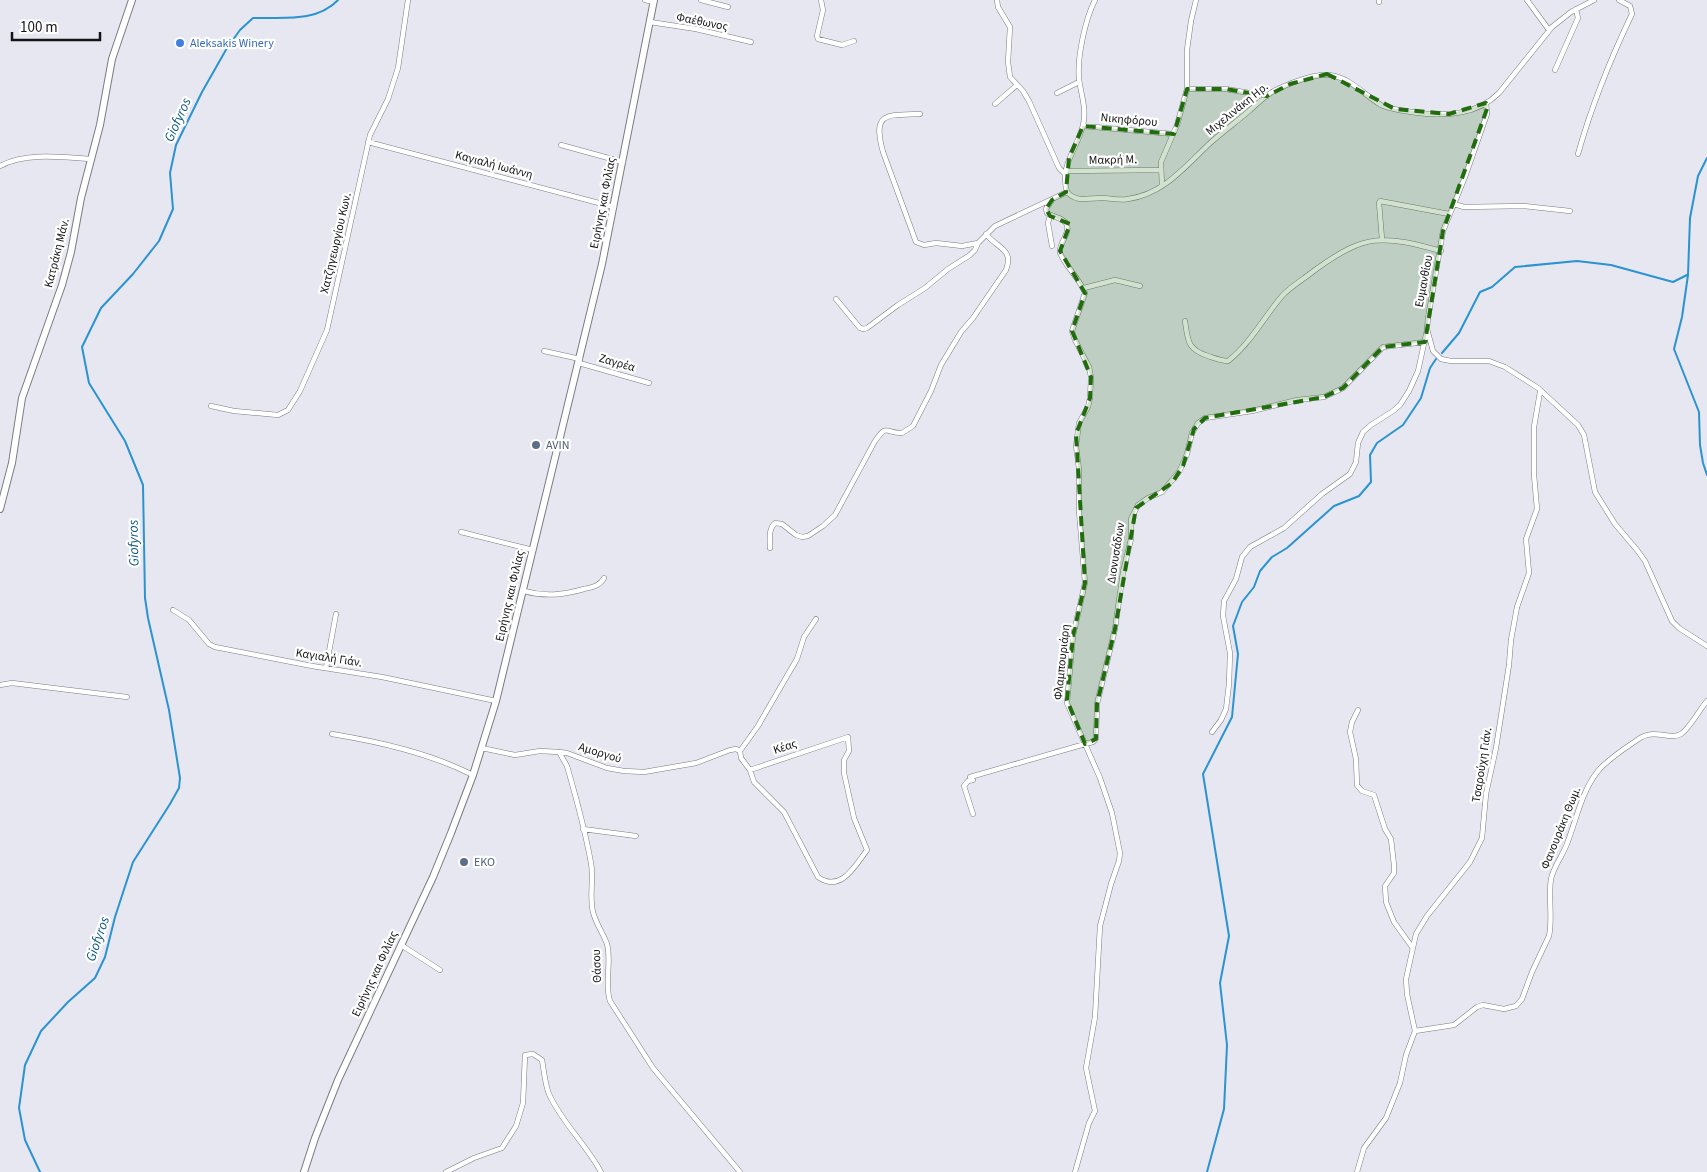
<svg xmlns="http://www.w3.org/2000/svg" width="1707" height="1172" font-family="'Source Sans 3',sans-serif">
<style>
.lines{fill:none;stroke-linecap:round;stroke-linejoin:round}
.stream{stroke:#2b93d0;stroke-width:2}
.street-casing{stroke:#7a7b83;stroke-width:5.5}
.secondary-casing{stroke:#7a7b83;stroke-width:8}
.street{stroke:#fff;stroke-width:4.5}
.secondary{stroke:#fff;stroke-width:6}
.marked{fill:#216c0d;fill-opacity:0.2;stroke:#216c0d;stroke-width:4;stroke-dasharray:10 6;stroke-linejoin:round}
.shop-dot{fill:#3f7fe0;stroke:#fff;stroke-width:2}
.service-dot{fill:#5c6f8a;stroke:#fff;stroke-width:2}
.labels{text-anchor:middle;dominant-baseline:central;stroke-width:4.5;stroke-linejoin:round;paint-order:stroke}
.street-label{font-size:12px;fill:#141417;stroke:#fff}
.shop-label{font-size:12px;fill:#366cbe;stroke:#fff;text-anchor:start}
.service-label{font-size:12px;fill:#4e5e75;stroke:#fff;text-anchor:start}
.water-label{font-size:14px;font-style:italic;fill:#0d5982;stroke:#fff}
</style>
<rect width="100%" height="100%" fill="#e7e7f1"/>
<g class="lines">
<path class="stream" d="M1707,158L1698,176L1690,218L1688,275L1682,317L1674,349L1699,412L1700,445L1703,463L1707,475
M1442,353L1459,333L1480,292L1492,287L1515,267L1577,261L1611,265L1673,282L1687,275
M40,1172L25,1140L19,1108L25,1065L41,1031L68,1002L95,978L105,957L115,917L133,862L170,804L179,788L180,778L169,710L148,618L145,598L143,485L125,441L89,383L82,347L101,308L133,274L159,241L173,209L170,173L176,145L202,92L227,48L240,30L253,18C282,17 316,23 338,0
M1207,1172L1224,1109L1227,1045L1220,983L1229,936L1203,774L1232,717L1238,654L1233,626L1242,602L1254,587L1260,571L1272,557L1287,548L1334,506L1359,496L1371,482L1370,455L1377,443L1403,425L1421,398L1430,368L1436,359"/>
<g class="street-casing">
<path id="street" d="M645,0L654,2
M701,0L728,7
M821,0L823,10L817,36L818,39L842,45L854,41
M997,0L998,7L1010,27L1008,62L1010,77L1023,91L1029,101L1059,168L1066,175
M1379,0V2
M1527,0L1549,30
M650,22L696,29L751,42
M1555,70L1578,18L1576,9
M1187,89H1226L1267,96
M1057,93L1079,82
M1486,103L1487,114L1465,177L1443,231L1428,318L1427,329L1433,351L1441,359L1451,361H1489L1505,367L1538,388L1578,425L1584,435L1595,492L1615,524L1637,550L1645,561L1672,621L1679,628L1707,646
M995,104L1017,85
M920,114C886,115 872,112 883,152L916,242L924,245L936,243L962,246L978,243
M1083,126L1173,134
M368,142L614,207
M561,145L623,162
M1578,154C1592,104 1610,60 1632,14L1630,6L1619,0
M0,166C26,152 62,157 91,159
M1066,171L1160,170
M1162,186L1161,162L1177,125L1187,89V50L1191,21L1196,0
M1067,192C1077,203 1088,198 1102,198C1111,198 1119,201 1128,199C1163,194 1184,168 1208,145C1221,133 1235,123 1249,111C1259,102 1269,92 1282,87C1293,82 1318,73 1329,75C1350,77 1364,95 1381,105C1392,110 1406,111 1418,113C1447,116 1477,115 1499,93L1552,27L1571,12L1594,0
M1067,192C1059,165 1078,148 1083,125C1087,109 1081,95 1079,79C1077,57 1085,20 1095,0
M1052,200L1046,209L1047,213C1052,217 1065,218 1067,225C1070,234 1059,243 1060,252C1061,261 1081,280 1085,293L1072,331L1075,340L1089,367L1091,377L1090,398L1088,407L1079,423L1076,446L1079,469V511L1085,583L1073,636L1067,703L1100,778L1112,813L1120,853L1119,861L1111,884L1100,926L1095,1017L1086,1068L1095,1111L1089,1123L1075,1172
M1454,204L1464,207L1523,206L1570,211
M1050,216L1048,223L1052,246
M1382,239L1379,203L1380,201L1449,214
M1084,288L1115,280L1140,286
M836,299L860,328L864,329L867,328L898,305L925,288L948,269L970,255L975,250L978,243L995,226L1067,192
M1185,321C1188,341 1187,349 1208,356C1214,358 1221,361 1228,361C1250,344 1264,317 1282,296C1291,286 1304,279 1315,270C1366,233 1382,235 1441,251
M544,351L580,359
M579,363L649,383
M211,406L234,411L278,415L288,410L300,391L327,330L370,135L388,99L398,68L408,0
M461,532L533,550
M770,548C770,540 768,529 775,523L782,524L796,535L802,537L808,536L823,526L835,515L875,441C888,423 884,433 902,433L913,426L931,391L941,365L961,332L973,318L1006,270C1014,249 998,249 986,234
M524,591C545,597 563,595 584,589C592,587 600,586 604,578
M173,610L189,620L209,644L215,647L312,666L382,677L496,701
M326,668L336,614
M0,685L12,683L127,697
M1358,710L1352,722L1350,732L1356,759L1357,785L1362,791L1374,795L1385,829L1391,839L1394,865V873L1385,886L1386,902L1394,922L1412,947
M1212,732L1221,720L1226,709L1229,684L1230,653L1223,616L1224,601L1236,579L1242,557L1250,547L1284,528L1322,494L1350,474L1356,462L1358,443L1363,432L1371,425L1393,411L1400,405L1409,391L1418,371L1427,330
M332,734C380,742 429,753 473,775
M482,748L515,755L540,751L559,752L567,753L607,768L624,771L644,772L696,763L730,750L736,749L740,751
M740,751L741,758L750,770L848,737L849,751L844,760V773L854,818L867,850C855,866 841,893 818,877L784,812L754,782L750,770
M740,751L758,726L787,676L797,659L804,637L816,619
M559,752L567,766C576,797 585,830 591,863C594,879 589,896 593,912C596,924 603,933 607,944C612,962 604,983 610,1001L653,1068L740,1172
M973,814L964,786L968,781L973,780L970,777L1085,744L1093,742L1096,739L1097,704L1115,629L1123,572L1131,539V519L1138,505L1148,498L1162,492L1179,472L1187,454L1192,433L1198,423L1205,418L1252,411L1297,400L1324,397L1343,388L1383,347L1425,342
M583,829L636,836
M401,945L440,970
M1415,1031L1454,1025L1477,1007L1483,1005L1504,1009L1516,1006L1522,999L1532,972L1549,936C1553,918 1548,898 1551,879C1554,865 1564,854 1568,841C1577,817 1582,791 1598,771C1608,759 1624,749 1637,740C1655,727 1670,741 1681,734C1690,728 1699,710 1707,701
M446,1172L474,1158L502,1148L516,1126L523,1103L525,1055L533,1054L542,1060C544,1071 545,1084 549,1094C562,1123 586,1144 601,1172
M1357,1172L1364,1148L1386,1118L1400,1083L1406,1055L1415,1031L1407,994L1406,979L1416,934L1427,916L1470,862L1482,838L1486,794L1496,748L1509,665L1511,640L1517,607L1529,573L1526,539L1537,509L1534,475V427L1540,392"/>
</g>
<g class="secondary-casing">
<path id="secondary" d="M0,509L12,463L22,398L62,285L71,252L81,198L100,125L112,59L132,0
M304,1172L315,1138L338,1080L433,877L451,833L473,775L496,701L602,264L654,0"/>
</g>
<use href="#street" class="street"/>
<use href="#secondary" class="secondary"/>
</g>
<path class="marked" d="M1327,74L1395,109L1449,114L1486,103L1488,106L1443,231L1425,342L1383,347L1343,388L1324,397L1205,418L1194,429L1183,466L1172,483L1136,508L1115,629L1097,704L1096,739L1085,744L1067,700L1073,636L1085,583L1076,434L1090,398L1091,377L1072,331L1085,293L1060,251L1070,224L1050,216L1046,209L1052,200L1066,192L1069,158L1083,126L1174,134L1187,89H1226L1267,96L1290,84Z"/>
<circle class="shop-dot" cx="180" cy="43" r="5"/>
<g class="service-dot">
<circle cx="536" cy="445" r="5"/>
<circle cx="464" cy="862" r="5"/>
</g>
<g class="labels">
<g class="street-label">
<text transform="translate(702 22) rotate(11)">Φαέθωνος</text>
<text transform="translate(1237 109) rotate(-39)">Μιχελινάκη Ηρ.</text>
<text transform="translate(1129 120) rotate(5)">Νικηφόρου</text>
<text transform="translate(1113 160) rotate(-1)">Μακρή Μ.</text>
<text transform="translate(494 165) rotate(15)">Καγιαλή Ιωάννη</text>
<text transform="translate(603 203) rotate(-79)">Ειρήνης και Φιλίας</text>
<text transform="translate(336 243) rotate(-77)">Χατζηγεωργίου Κων.</text>
<text transform="translate(57 253) rotate(-76)">Κατράκη Μάν.</text>
<text transform="translate(1424 281) rotate(-79)">Ευμανθίου</text>
<text transform="translate(617 363) rotate(16)">Ζαγρέα</text>
<text transform="translate(1116 553) rotate(-81)">Διονυσάδων</text>
<text transform="translate(510 596) rotate(-77)">Ειρήνης και Φιλίας</text>
<text transform="translate(329 658) rotate(9)">Καγιαλή Γιάν.</text>
<text transform="translate(1062 662) rotate(-84)">Φλαμπουριάρη</text>
<text transform="translate(785 747) rotate(-18)">Κέας</text>
<text transform="translate(600 753) rotate(17)">Αμοργού</text>
<text transform="translate(1482 765) rotate(-81)">Τσαρούχη Γιάν.</text>
<text transform="translate(1561 828) rotate(-68)">Φανουράκη Θωμ.</text>
<text transform="translate(597 966) rotate(-92)">Θάσου</text>
<text transform="translate(375 974) rotate(-65)">Ειρήνης και Φιλίας</text>
</g>
<g class="shop-label">
<text x="190" y="43">Aleksakis Winery</text>
</g>
<g class="service-label">
<text x="546" y="445">AVIN</text>
<text x="474" y="862">EKO</text>
</g>
<g class="water-label">
<text transform="translate(178 120) rotate(-66)">Giofyros</text>
<text transform="translate(134 543) rotate(-91)">Giofyros</text>
<text transform="translate(98 939) rotate(-71)">Giofyros</text>
</g>
</g>
<path d="M12 32v8h88v-8" fill="none" stroke="#141417" stroke-width="2.5"/>
<text x="20" y="32" font-size="15" fill="#141417" stroke="#ffffff" stroke-width="4" paint-order="stroke">100 m</text>
</svg>
